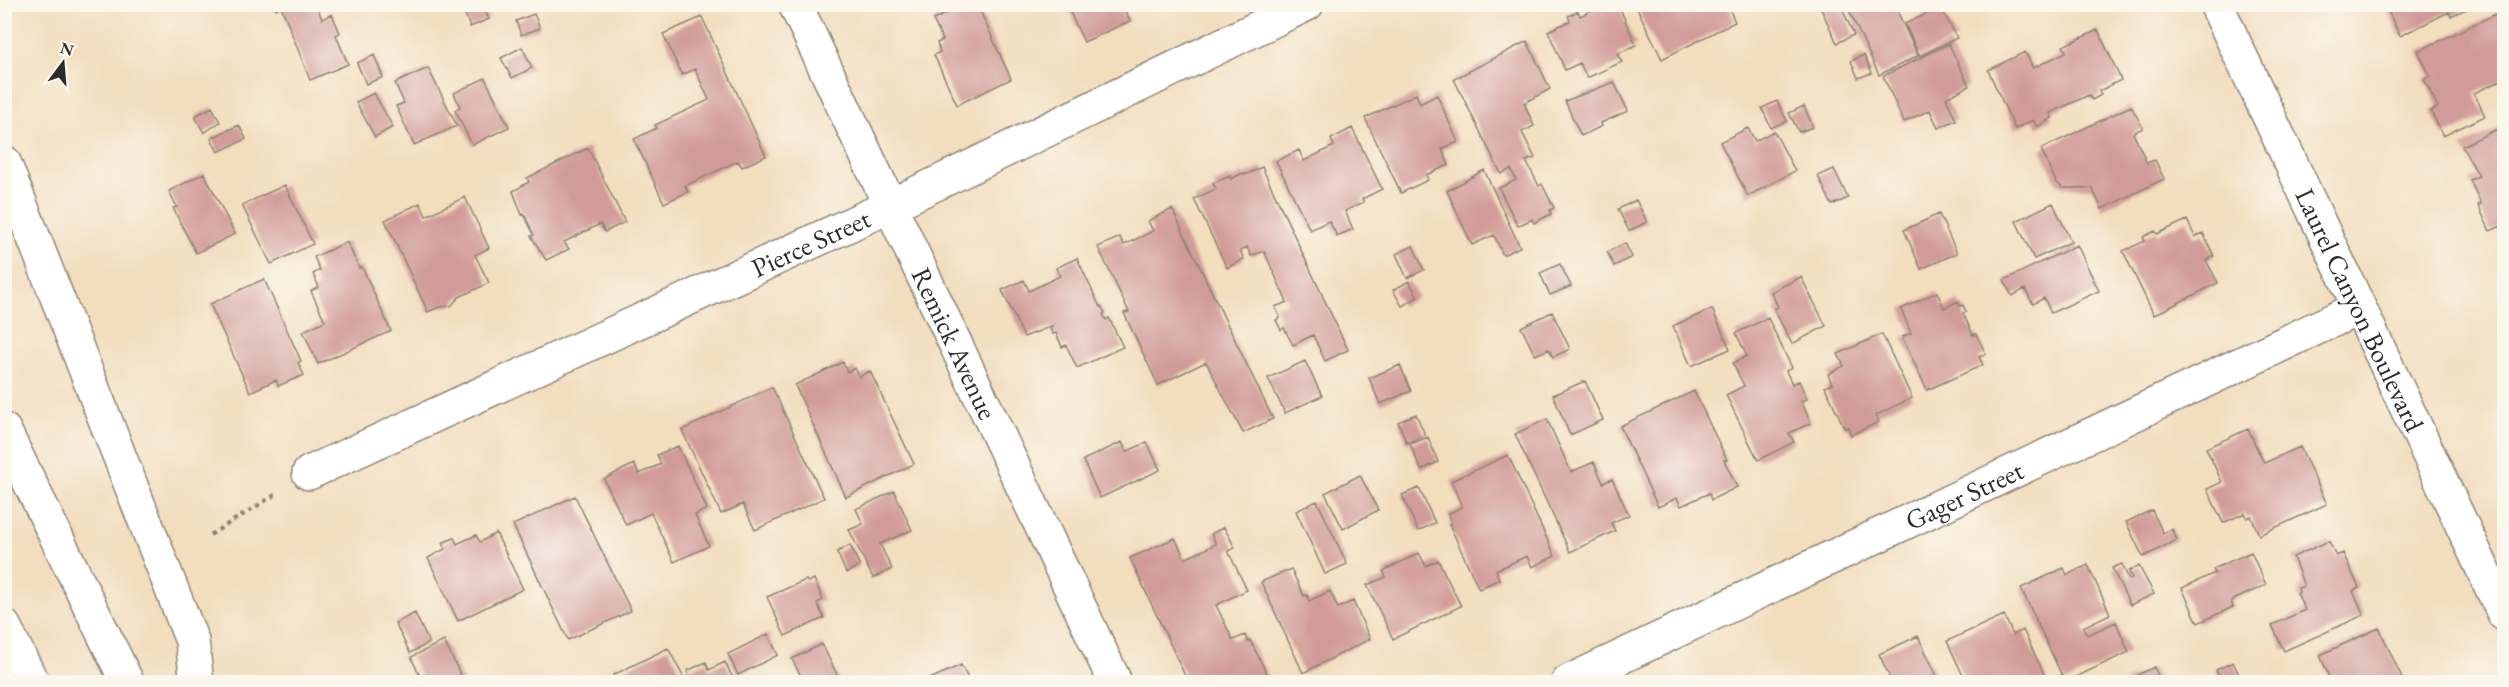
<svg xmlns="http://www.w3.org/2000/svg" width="2509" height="687" font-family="'EB Garamond',serif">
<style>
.building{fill:#d19b99}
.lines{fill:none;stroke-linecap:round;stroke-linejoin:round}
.minor-casing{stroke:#8e8474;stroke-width:36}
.major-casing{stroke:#8e8474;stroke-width:36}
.highway-casing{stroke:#8e8474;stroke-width:36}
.path{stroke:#8e8474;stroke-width:4;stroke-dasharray:4.5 4.5;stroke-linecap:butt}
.minor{stroke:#fff;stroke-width:33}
.major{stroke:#fff;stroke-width:33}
.highway{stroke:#fff;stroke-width:33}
.labels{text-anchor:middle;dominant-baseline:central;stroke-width:4.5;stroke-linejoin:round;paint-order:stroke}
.street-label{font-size:27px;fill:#2b2b2b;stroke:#fbf7ec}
</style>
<rect width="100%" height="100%" fill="#fbf7ec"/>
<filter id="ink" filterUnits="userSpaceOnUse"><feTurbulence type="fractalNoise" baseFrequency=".0167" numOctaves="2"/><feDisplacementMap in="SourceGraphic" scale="12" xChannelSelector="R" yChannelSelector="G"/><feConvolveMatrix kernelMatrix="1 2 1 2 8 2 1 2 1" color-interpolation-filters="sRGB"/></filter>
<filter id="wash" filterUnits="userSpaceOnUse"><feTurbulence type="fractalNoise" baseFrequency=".008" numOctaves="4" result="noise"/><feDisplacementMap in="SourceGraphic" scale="24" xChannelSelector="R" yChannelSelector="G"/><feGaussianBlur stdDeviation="1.35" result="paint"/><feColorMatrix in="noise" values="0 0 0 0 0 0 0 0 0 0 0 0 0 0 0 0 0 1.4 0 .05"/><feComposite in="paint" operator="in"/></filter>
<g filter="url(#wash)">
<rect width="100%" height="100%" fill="#f2ddbd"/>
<g id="blocks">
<path class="building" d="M274,4H316L322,19L332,14L340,33L336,35L348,64L310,80L281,6L276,9Z
M482,4L489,19L470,27L464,12Z
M965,4H977L1011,79L957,105L934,55L940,52L937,43L943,40L933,20Z
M1066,4H1122L1130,21L1084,42Z
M1605,4H1618L1636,45L1617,54L1622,62L1587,78L1580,63L1565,70L1548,31L1570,21L1568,16L1578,11L1580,16Z
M1635,4H1727L1735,22L1662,59Z
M1831,4H1840L1854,35L1837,43L1821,9Z
M1881,4H1894L1918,56L1879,75L1848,8L1855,5Z
M2385,5H2475L2451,16L2449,12L2400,36Z
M1941,7L1957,38L1920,56L1905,24Z
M2502,11L2504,16V79L2474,93L2485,116L2443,136L2431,111L2438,107L2424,79L2430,76L2418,51Z
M534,14L540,28L521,35L516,21Z
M702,17L766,156L742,167L738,161L685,186L688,192L664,203L634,139L657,128L655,125L709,100L695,69L682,75L663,34Z
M2098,30L2121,80L2099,91L2101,95L2092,100L2089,95L2050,113L2052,118L2037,127L2033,120L2015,129L1988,70L2025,52L2033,68L2066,52L2063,46Z
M1527,41L1550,89L1524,103L1534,126L1522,132L1535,158L1526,161L1539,186L1542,184L1554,208L1550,210L1551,214L1534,223L1532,219L1518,226L1499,188L1516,180L1511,169L1501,174L1454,79Z
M1949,44L1969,86L1946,98L1956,120L1938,128L1930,110L1904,122L1883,76Z
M522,47L532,68L512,78L501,58Z
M374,55L383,77L366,84L357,63Z
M1864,55L1872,73L1858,78L1851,61Z
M428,68L457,126L414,145L396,106L404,103L395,83Z
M485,78L509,127L472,145L455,110L460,107L454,93Z
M1614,82L1628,111L1601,123L1602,126L1581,136L1565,101Z
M374,93L393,127L375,137L356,102Z
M1416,94L1420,104L1437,95L1458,142L1442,149L1449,165L1426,175L1428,180L1401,193L1365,118Z
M1777,101L1787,121L1771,128L1762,108Z
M1804,106L1813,127L1799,132L1789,113Z
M2131,106L2143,128L2133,133L2147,163L2155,160L2164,179L2102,209L2092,188H2063L2056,182L2041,149Z
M212,107L220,122L204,133L195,116Z
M239,125L246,139L218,152L211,138Z
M2504,126V225L2490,231L2478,205L2481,204L2470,180L2479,176L2462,146Z
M1352,128L1382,189L1362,199L1364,202L1345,211L1353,229L1337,236L1329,221L1310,230L1276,161L1299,150L1304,161L1334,146L1331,139Z
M1748,128L1755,141L1774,131L1795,171L1748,196L1720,142Z
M588,148L625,222L605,232L600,224L564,242L569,249L546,260L531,236L534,235L524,214L522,215L513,191L529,182L527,178Z
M1262,167L1348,350L1325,361L1313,335L1293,345L1284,328L1281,330L1276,320L1280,318L1275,307L1287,302L1264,251L1251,256L1247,247L1240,251L1244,259L1227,268L1194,199L1216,189L1213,183L1230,176L1231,179L1243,173L1245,175Z
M1834,169L1848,198L1832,205L1818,176Z
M1484,170L1520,247L1503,255L1494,235L1472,245L1447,191Z
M204,173L235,234L196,253L173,208L177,207L169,191Z
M285,185L313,244L271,264L242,205Z
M465,197L489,248L475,255L489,283L459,297L451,306L439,307L428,312L385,220L420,203L426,216Z
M1636,200L1647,222L1629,231L1618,209Z
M2053,203L2071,242L2034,259L2016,221Z
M1172,209L1273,419L1243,433L1206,362L1158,385L1124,313L1129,312L1098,247L1120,237L1124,245L1153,231L1148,221Z
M1939,214L1957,253L1921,269L1904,230Z
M2187,220L2195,237L2203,233L2214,256L2206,260L2218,283L2154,315L2123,251L2145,241L2143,237L2155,231L2157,234Z
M347,242L359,268L362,267L391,331L318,364L303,331L325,321L311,291L319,287L313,274L320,270L314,257Z
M1625,243L1632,257L1614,266L1607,252Z
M2077,245L2099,291L2051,313L2044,298L2033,304L2025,289L2012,296L2004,280Z
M1413,246L1424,270L1407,278L1396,254Z
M1077,258L1100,307L1101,306L1105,313L1103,314L1106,320L1109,318L1123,347L1077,368L1066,345L1062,347L1056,333L1053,334L1050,329L1052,326L1024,337L1002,290L1024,280L1029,291L1060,276L1056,268Z
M1560,264L1571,286L1550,295L1540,273Z
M1801,277L1826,326L1792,344L1774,309L1778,307L1771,292Z
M264,279L301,361L298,363L304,375L278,386L276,380L250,392L210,304Z
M1409,281L1418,297L1402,306L1393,290Z
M1937,292L1944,308L1958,301L1960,306L1963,305L1966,312L1963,313L1973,335L1976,334L1986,354L1979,357L1983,365L1927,390L1902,337L1911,333L1901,309Z
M1712,309L1730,349L1691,366L1673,326Z
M1552,312L1570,349L1553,357L1549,349L1535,355L1521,327Z
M1768,318L1792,368L1786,371L1792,384L1799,381L1807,399L1801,401L1811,423L1789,433L1794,442L1758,460L1726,395L1744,386L1733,363L1747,356L1736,333Z
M1882,334L1912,398L1876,415L1879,422L1851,435L1848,427L1845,429L1825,387L1832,384L1828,374L1844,366L1838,354Z
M1305,361L1322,396L1285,413L1268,378Z
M843,362L847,372L855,368L859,377L870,371L914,464L846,497L795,385Z
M1400,365L1411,391L1380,404L1369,378Z
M1585,381L1603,420L1570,435L1553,395Z
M772,387L824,498L755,530L743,504L721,514L682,430Z
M1694,391L1727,460H1724L1737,487L1711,500L1709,493L1681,506L1677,498L1658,507L1620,426Z
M1416,414L1425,435L1407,443L1398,422Z
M1547,419L1571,472L1594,462L1603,483L1612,479L1629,515L1611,523L1615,531L1570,552L1515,434Z
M2248,429L2264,463L2300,447L2327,504L2259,535L2251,516L2247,518L2245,513L2223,523L2207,489L2222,482L2206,448Z
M1428,437L1438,462L1421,470L1410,444Z
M1122,442L1126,452L1147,442L1160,470L1100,498L1083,460Z
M678,446L707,509L695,515L709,546L674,562L651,513L626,525L604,479L634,464L639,474L661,464L657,455Z
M1508,455L1555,556L1532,567L1527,556L1496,570L1499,579L1479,589L1449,524L1451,523L1448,514L1462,507L1451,481Z
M1360,475L1378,510L1343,529L1325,493Z
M1419,488L1435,523L1418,531L1402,495Z
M894,491L912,530L880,544L892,569L873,578L849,530L863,524L856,509Z
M575,496L631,611L568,640L513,525Z
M1317,501L1347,564L1325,574L1296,511Z
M2152,510L2163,533L2172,529L2177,540L2143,557L2126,522Z
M1224,527L1235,548L1228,551L1247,590L1216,605L1233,640L1245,635L1248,642L1250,640L1271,682H1188L1130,558L1175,538L1185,559L1216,544L1211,534Z
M496,533L523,589L458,621L428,558L445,549L442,543L454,538L457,544L476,535L480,542Z
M2329,541L2336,556L2343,553L2359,588L2353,591L2364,615L2284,651L2272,625L2305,610L2297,593L2299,592L2298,588L2304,586L2293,557Z
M850,545L860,566L846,573L837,552Z
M2251,552L2266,585L2231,601L2233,607L2198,623L2182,588L2215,573L2213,569Z
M1419,553L1426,566L1438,560L1461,606L1393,639L1367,585L1386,577L1383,571Z
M2122,564L2129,579L2132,578L2129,571L2139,566L2154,594L2130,605L2112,568Z
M2088,565L2110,614L2083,627L2087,635L2116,622L2129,652L2065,682L2021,588L2064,568L2067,575Z
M1291,569L1304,596L1307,595L1309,601L1330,591L1338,608L1353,601L1370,639L1303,673L1261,582Z
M814,579L823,600L817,603L824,618L785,636L767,597L806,580L808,582Z
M415,613L429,643L410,653L395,623Z
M2004,615L2013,635L2023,630L2048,682H1966L1947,641Z
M2379,628L2404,682H2325L2323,679L2329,677L2320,655Z
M768,634L778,655L738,675L728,654Z
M1918,636L1936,674L1932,677L1934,682H1892L1879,654Z
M444,641L464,682H423L411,657Z
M822,644L840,681L804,682L792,659Z
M668,648L686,682H617L613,675Z
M706,662L709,670L725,662L734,680L728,682H692L687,671Z
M2233,662L2241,679L2234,682H2216L2220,680L2216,670Z
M961,665L970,682H923Z
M2154,667L2161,682H2123Z"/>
</g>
</g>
<g filter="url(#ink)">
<use href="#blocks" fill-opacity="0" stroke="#8e8474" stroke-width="1.5"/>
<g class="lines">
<g class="minor-casing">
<g id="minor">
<path id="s1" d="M795,4L1115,682"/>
<path id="s2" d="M309,473L890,206L1307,4"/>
<path id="s3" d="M1568,682L2359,308"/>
</g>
</g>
<g class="major-casing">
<g id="major">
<path id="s4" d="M2216,4L2504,614"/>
</g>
</g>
<g class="highway-casing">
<path id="highway" d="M4,162L192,641L197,682
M4,430L127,682
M4,626L32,682"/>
</g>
<path class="path" d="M210,535L278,493"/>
<use href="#minor" class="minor"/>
<use href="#major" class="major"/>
<use href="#highway" class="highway"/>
</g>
</g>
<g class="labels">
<g class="street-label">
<text stroke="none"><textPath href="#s2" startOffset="552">Pierce Street</textPath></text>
<text stroke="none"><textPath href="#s4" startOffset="338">Laurel Canyon Boulevard</textPath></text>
<text stroke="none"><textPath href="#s1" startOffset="375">Remick Avenue</textPath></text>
<text stroke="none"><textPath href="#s3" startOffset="438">Gager Street</textPath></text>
</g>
</g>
<rect width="2509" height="687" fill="none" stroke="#fbf7ec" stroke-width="24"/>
<g transform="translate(63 63) rotate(16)" stroke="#fbf7ec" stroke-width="4.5" paint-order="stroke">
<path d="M0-4.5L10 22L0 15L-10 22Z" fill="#2b2b2b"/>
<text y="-9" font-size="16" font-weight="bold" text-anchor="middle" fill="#2b2b2b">N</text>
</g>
</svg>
